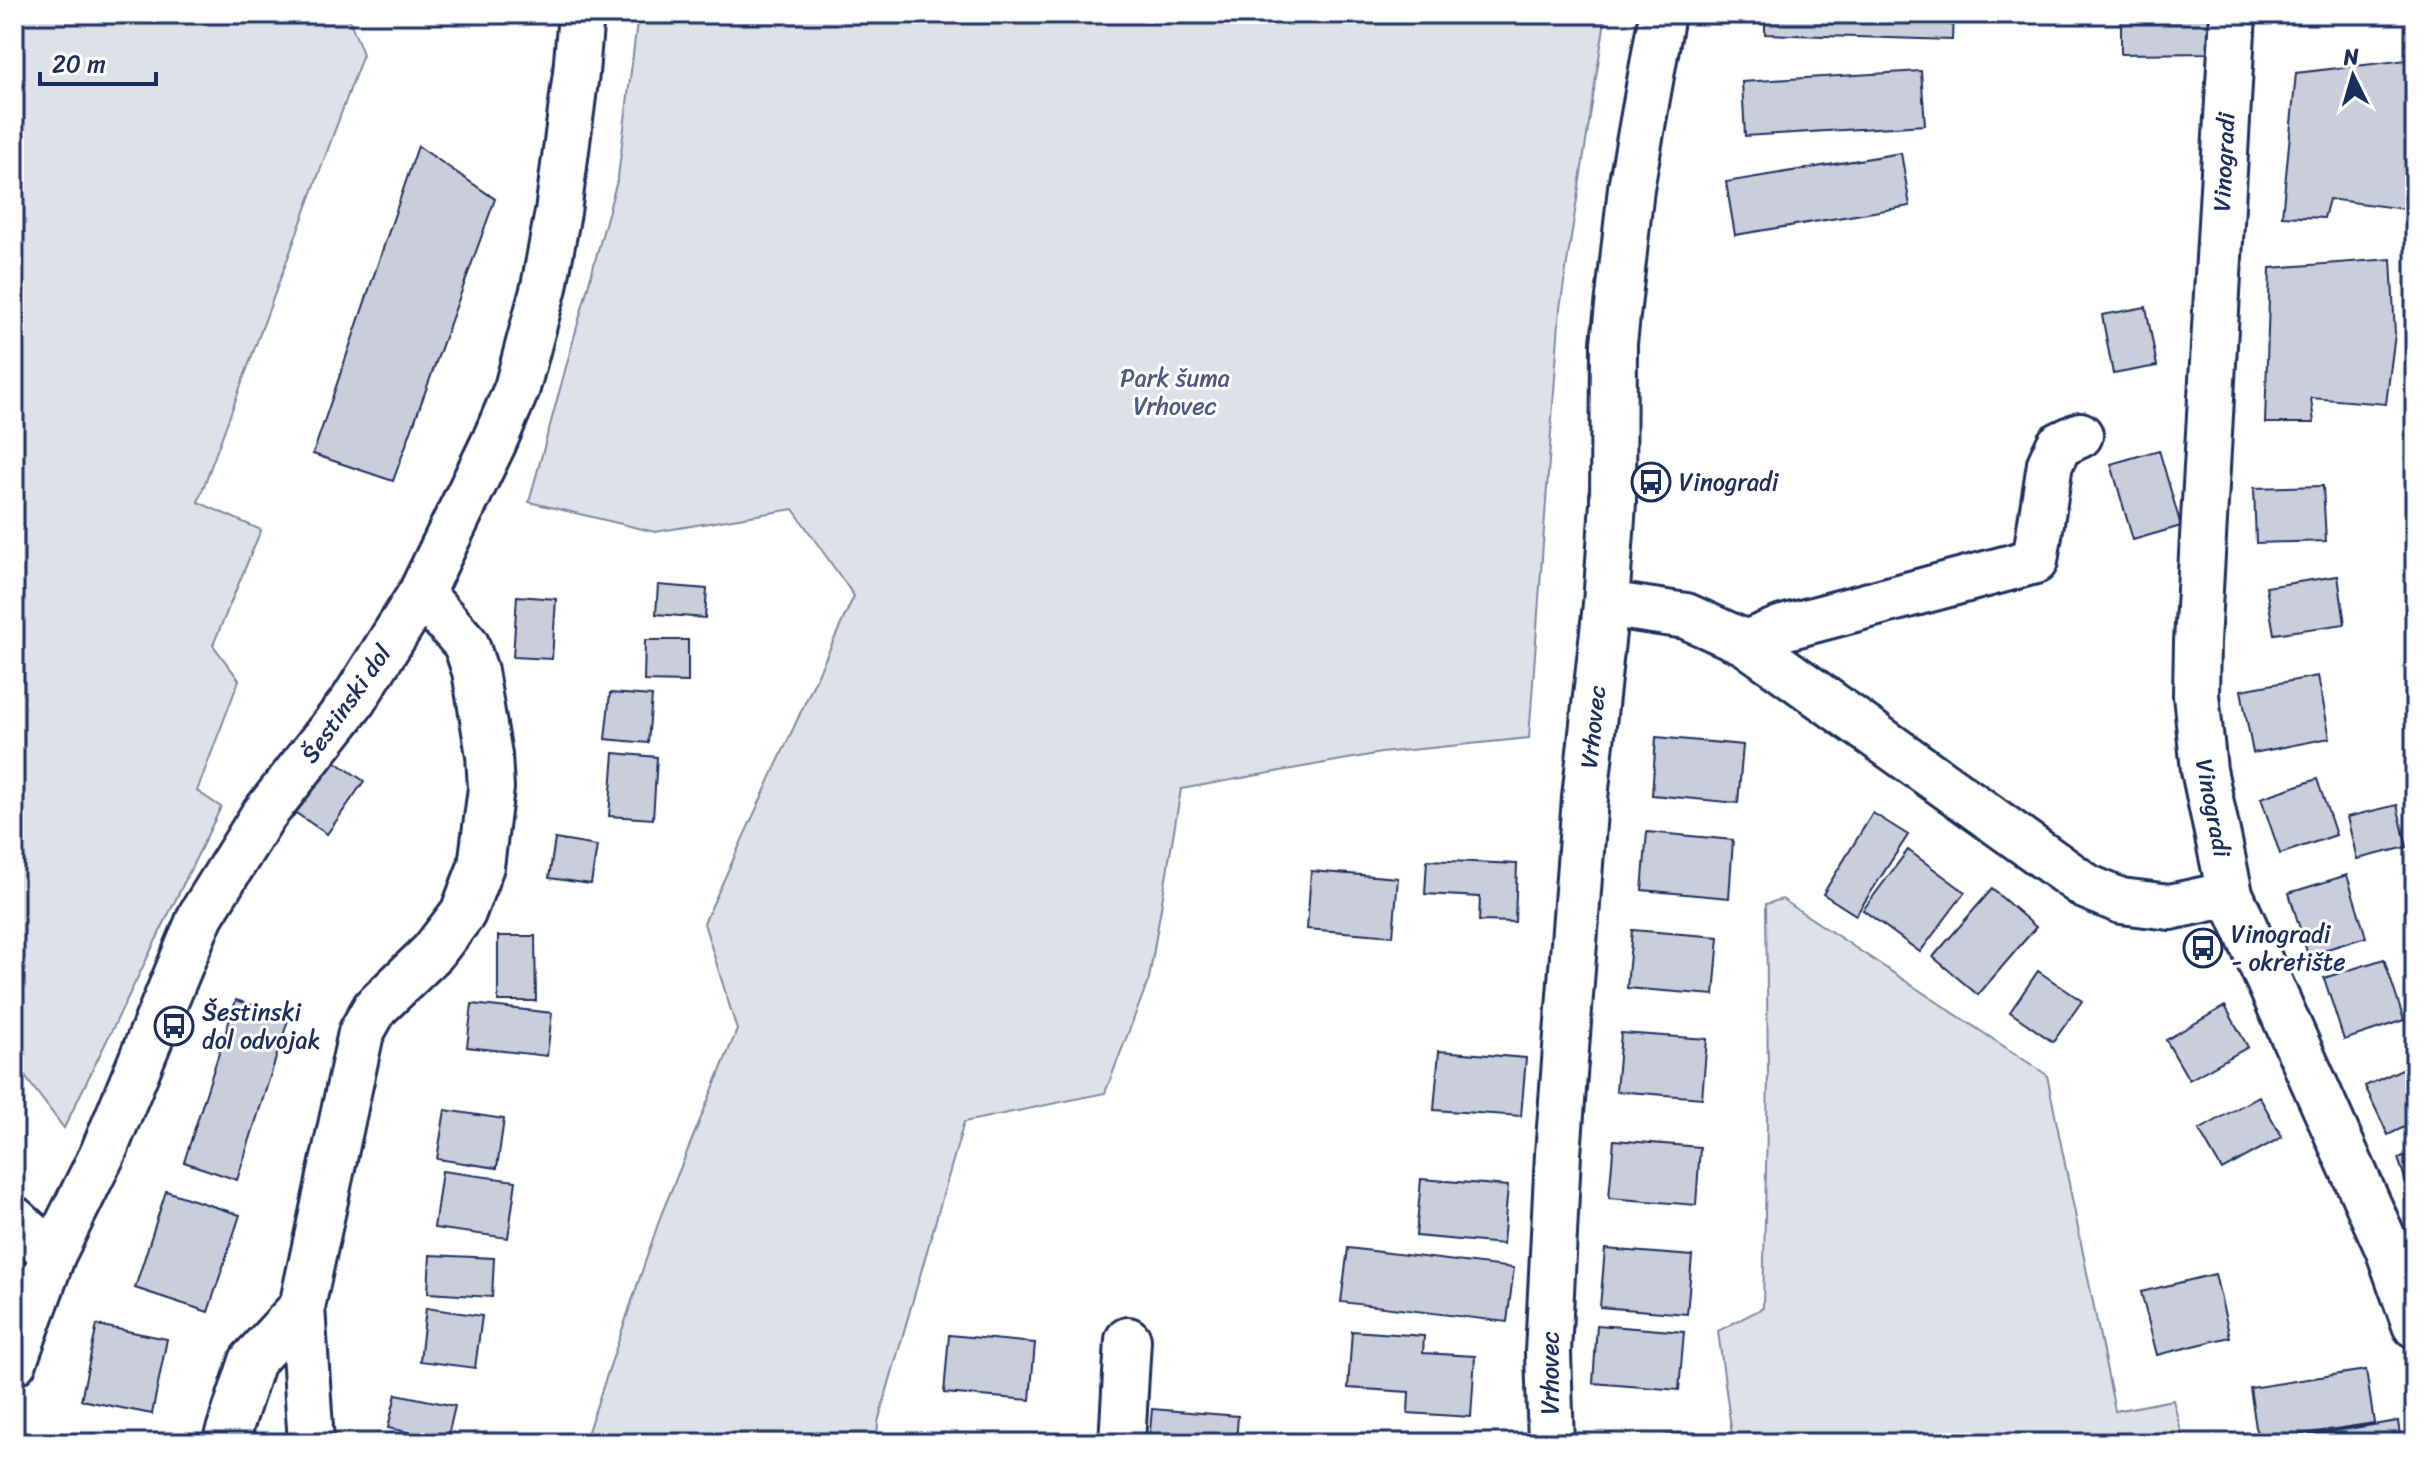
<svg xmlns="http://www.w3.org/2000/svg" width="2429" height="1457" font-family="Sriracha,sans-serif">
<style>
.green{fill:#dee1e7;stroke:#7c88a2;stroke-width:2}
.building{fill:#caceda;stroke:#1b2f5e;stroke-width:2}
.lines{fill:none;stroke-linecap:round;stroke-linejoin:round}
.minor-casing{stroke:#1b2f5e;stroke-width:50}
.minor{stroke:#fff;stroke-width:44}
.labels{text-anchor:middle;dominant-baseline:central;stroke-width:6;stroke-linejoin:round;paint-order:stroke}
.street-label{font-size:24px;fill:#1b2f5e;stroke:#fff}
.park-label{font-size:24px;fill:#4c5c80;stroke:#fff}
.poi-label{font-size:24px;fill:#1b2f5e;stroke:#fff;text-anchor:start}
</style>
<rect width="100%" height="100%" fill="#fff"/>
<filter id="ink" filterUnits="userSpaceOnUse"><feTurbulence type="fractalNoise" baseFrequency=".0125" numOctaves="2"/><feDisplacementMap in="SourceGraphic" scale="16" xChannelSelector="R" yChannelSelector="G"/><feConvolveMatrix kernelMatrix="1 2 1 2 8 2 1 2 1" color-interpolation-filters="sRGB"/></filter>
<g filter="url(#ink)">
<path class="green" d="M14,14H347L363,54L198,502L261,530L213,645L239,680L197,791L221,807L64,1128L14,1062Z
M638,14H1606L1560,308L1529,738L1381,753L1181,789L1149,979L1105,1093L964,1122L878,1422L877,1443H584L661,1215L737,1030L704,923L854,596L793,509L655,532L529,502L618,177Z
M1782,899L2047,1075L2115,1411L2173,1400L2184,1443H1733L1718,1331L1763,1308L1768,1075L1766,904Z"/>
<path class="building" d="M1765,14H1953L1952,40L1765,34Z
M2121,14H2211V53L2121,54Z
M2415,59V192L2411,210L2329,199L2324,218L2282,216L2296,73Z
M1921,71L1925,125L1745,136L1742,82Z
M418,146L495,199L393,481L313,454Z
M1901,153L1910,206L1735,235L1726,182Z
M2391,259L2395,334L2386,404L2311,398L2314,423H2265L2270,268Z
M2146,307L2157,366L2113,374L2102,315Z
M2159,450L2181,526L2133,540L2111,464Z
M2323,486L2326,541L2256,543L2254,488Z
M2338,576L2345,624L2274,634L2266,587Z
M658,585L707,589L705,618L656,614Z
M517,596L556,599L552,659L513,657Z
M645,640H688V682L644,681Z
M2318,676L2330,738L2253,753L2241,690Z
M610,693L652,696L648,743L605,739Z
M1656,737L1743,745L1738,803L1652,795Z
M614,753L657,757L653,819L609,816Z
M333,760L364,781L327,834L296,813Z
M2317,779L2336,835L2280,854L2261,798Z
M2397,805L2407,847L2357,859L2347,817Z
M1873,813L1908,835L1856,915L1823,894Z
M1647,832L1733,840L1729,898L1642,890Z
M555,839L597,846L591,884L549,878Z
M1908,850L1965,892L1920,952L1863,910Z
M1427,860L1517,864L1515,922L1479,921L1480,897L1425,894Z
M1311,871L1398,878L1393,936L1307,929Z
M2347,875L2366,937L2308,955L2289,893Z
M1992,889L2036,927L1978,995L1933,957Z
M1632,930L1719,937L1714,995L1627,988Z
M498,936H535L536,1001H498Z
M2384,959L2404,1020L2344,1040L2324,978Z
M2038,971L2082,1001L2053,1042L2010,1012Z
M236,1000L289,1017L237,1180L184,1162Z
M472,1004L552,1013L547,1056L467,1047Z
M2225,1006L2248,1047L2189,1080L2166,1040Z
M1621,1033L1707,1039L1702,1098L1616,1091Z
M1439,1051L1526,1058L1521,1116L1434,1110Z
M2415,1063V1122L2388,1135L2365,1086Z
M2259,1096L2282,1137L2222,1170L2199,1130Z
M445,1110L504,1119L497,1168L437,1159Z
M1614,1140L1700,1147L1696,1205L1609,1198Z
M2415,1152V1208L2398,1158Z
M442,1171L516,1181L508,1238L434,1228Z
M1421,1179L1508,1186L1503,1244L1416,1236Z
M166,1191L240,1215L208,1312L135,1288Z
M1348,1248L1514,1268L1507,1322L1341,1302Z
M1605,1249L1692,1256L1687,1314L1600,1307Z
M430,1255L494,1258L492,1297L428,1293Z
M2215,1274L2230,1337L2157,1355L2141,1292Z
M426,1308L482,1316L475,1368L420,1361Z
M97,1325L167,1339L152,1414L81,1400Z
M1597,1325L1684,1332L1679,1390L1593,1383Z
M1352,1331L1424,1336L1423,1353L1475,1356L1471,1417L1408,1413L1409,1392L1348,1388Z
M949,1335L1035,1343L1030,1400L944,1393Z
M2366,1370L2374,1423L2258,1441L2250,1388Z
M396,1394L455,1406L447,1440L388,1428Z
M1152,1409L1238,1416L1236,1443H1149Z
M2398,1421L2401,1443H2311L2310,1435Z
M1680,1434L1682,1443H1619Z
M65,1435L96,1443H63Z"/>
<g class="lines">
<g class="minor-casing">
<path id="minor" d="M2233,14L2197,642L2196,695L2204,770L2230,894L2388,1249L2415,1325
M1606,604L1686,616L1746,643L2087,887L2121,901L2170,907L2230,894
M1746,643L1783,628L2035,561L2050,464L2059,445L2080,435
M14,1219L53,1254
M14,1362L53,1254L103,1153L201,915L262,817L353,701L421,593L494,442L517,388L544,287L558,212L576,73L581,14
M225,1443L252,1361L302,1307
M311,1443L302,1307L361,1033L375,1008L433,952L463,913L481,866L491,788L489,755L475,671L466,644L421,593
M1122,1443L1128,1340
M1551,1443L1548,1353L1558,1154L1585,798L1606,604L1613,503L1614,343L1631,188L1662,14"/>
</g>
<use href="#minor" class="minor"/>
</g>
</g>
<defs>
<g id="bus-ring" transform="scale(2)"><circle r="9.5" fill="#fff" stroke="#1b2f5e" stroke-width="1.5"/><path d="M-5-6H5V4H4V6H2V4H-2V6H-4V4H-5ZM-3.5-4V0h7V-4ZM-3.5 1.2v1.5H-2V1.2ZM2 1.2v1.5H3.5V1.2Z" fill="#1b2f5e"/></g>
</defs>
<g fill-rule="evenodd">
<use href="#bus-ring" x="1651" y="482"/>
<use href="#bus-ring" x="2203" y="948"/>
<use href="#bus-ring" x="174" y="1026"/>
</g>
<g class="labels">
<g class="street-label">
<text transform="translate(2224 162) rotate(-87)">Vinogradi</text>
<text transform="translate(346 704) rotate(-55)">Šestinski dol</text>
<text transform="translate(1593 727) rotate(-84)">Vrhovec</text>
<text transform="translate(2213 808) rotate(79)">Vinogradi</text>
<text transform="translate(1550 1373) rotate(-90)">Vrhovec</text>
</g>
<g class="park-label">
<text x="1175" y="378">Park šuma<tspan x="1175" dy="28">Vrhovec</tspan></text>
</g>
<g class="poi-label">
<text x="1679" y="482">Vinogradi</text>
<text x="2231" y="934">Vinogradi<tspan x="2231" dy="28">- okretište</tspan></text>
<text x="202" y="1012">Šestinski<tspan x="202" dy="28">dol odvojak</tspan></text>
</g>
</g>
<rect width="2429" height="1457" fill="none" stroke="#fff" stroke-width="48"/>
<rect x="24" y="24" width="2381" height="1409" fill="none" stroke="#1b2f5e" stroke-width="3" filter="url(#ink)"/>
<g transform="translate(2353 76) rotate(355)" stroke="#ffffff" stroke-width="6" paint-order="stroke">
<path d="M0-6L14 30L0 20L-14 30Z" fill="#1b2f5e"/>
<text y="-12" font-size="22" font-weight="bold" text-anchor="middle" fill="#1b2f5e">N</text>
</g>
<path d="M40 72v12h116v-12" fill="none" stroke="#1b2f5e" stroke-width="4"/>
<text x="52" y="72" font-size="24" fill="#1b2f5e" stroke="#ffffff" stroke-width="6" paint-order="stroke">20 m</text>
</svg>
